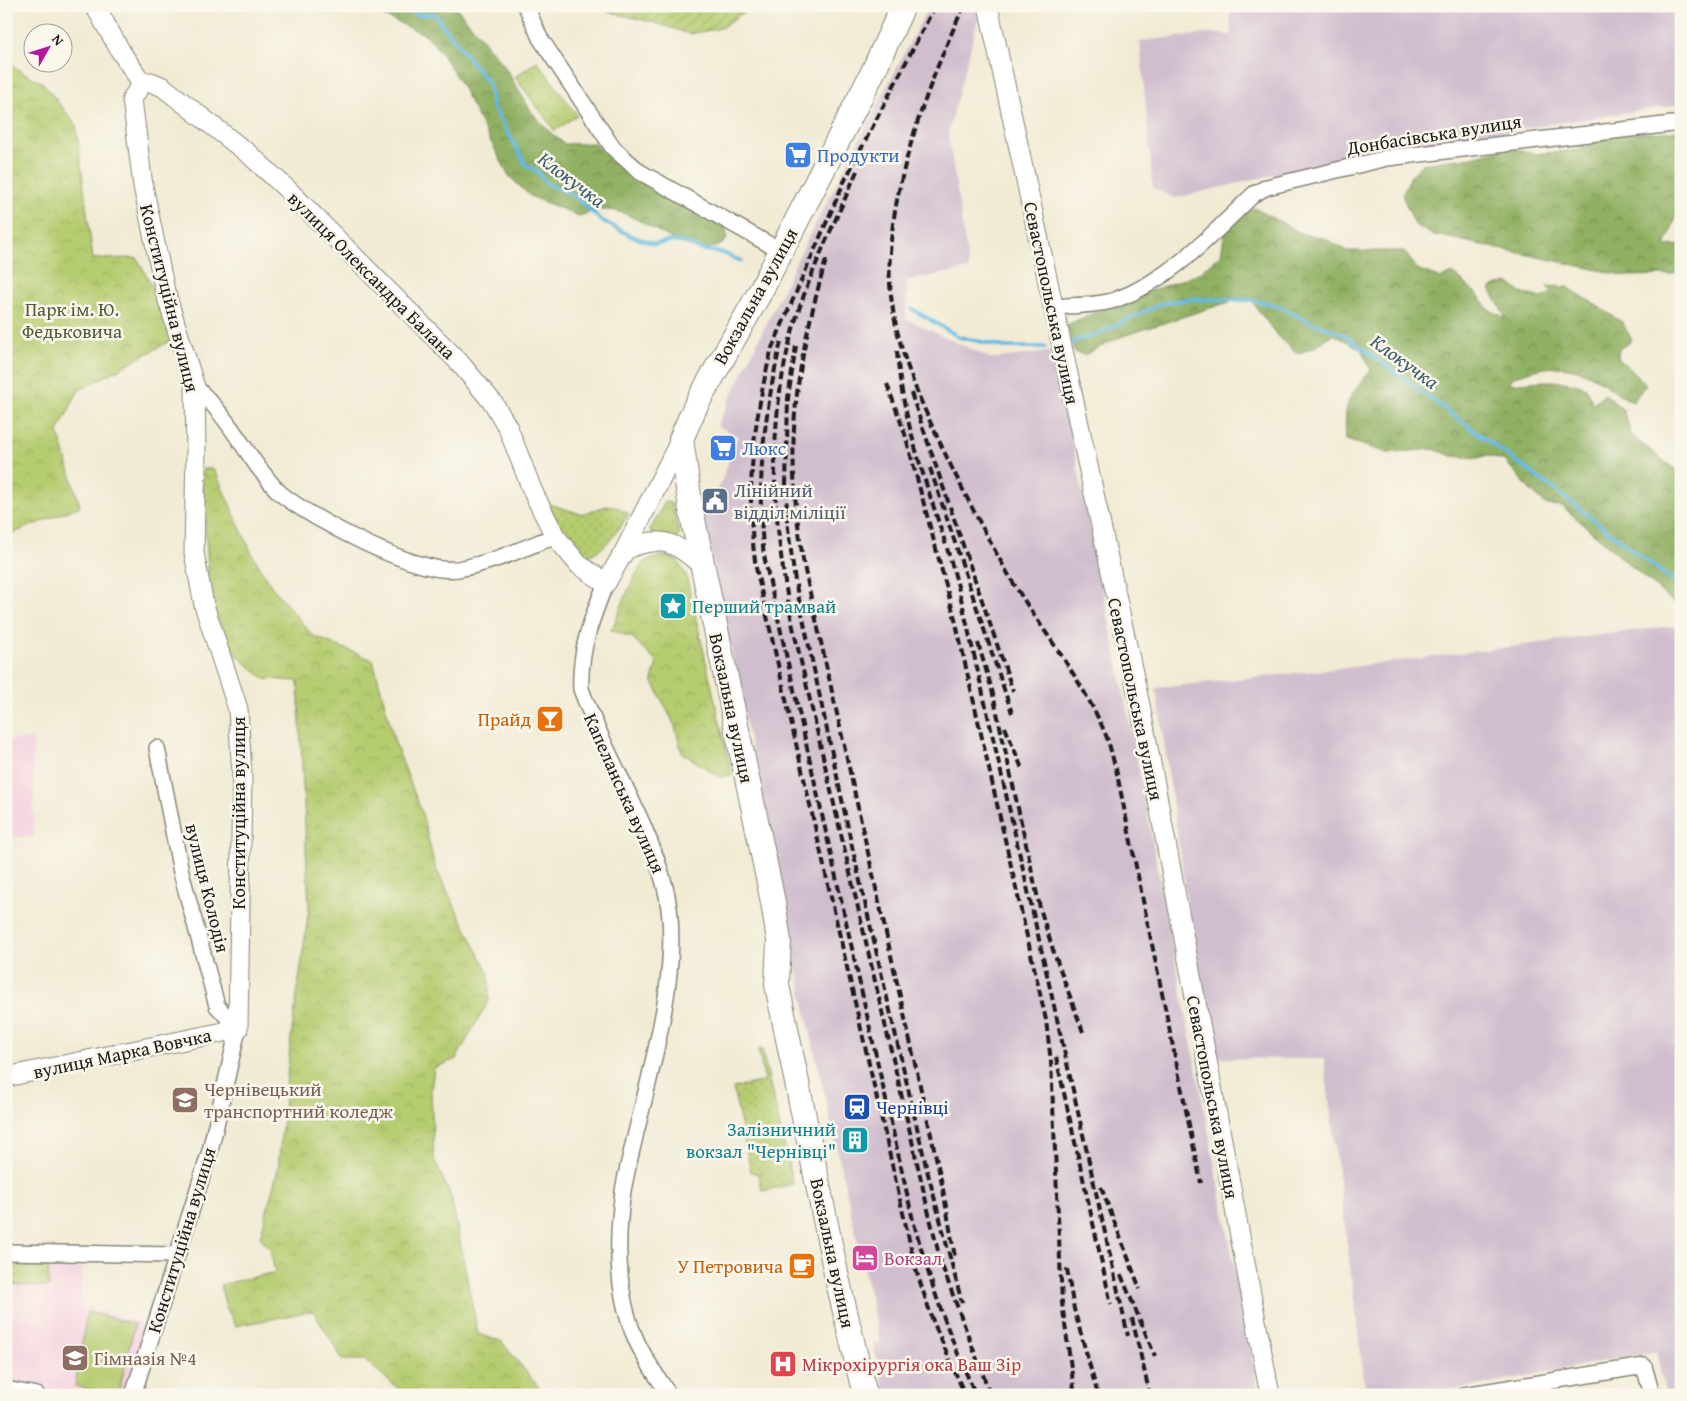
<svg xmlns="http://www.w3.org/2000/svg" width="1687" height="1401" font-family="'Gentium Book Plus',serif">
<style>
.built{fill:#f4cfde}
.industrial{fill:#d0bdce}
.grass{fill:url(#grass-dots);stroke:#687446}
.forest{fill:url(#forest-crowns);stroke:#56663f}
.park{fill:url(#park-crowns);stroke:#687446}
.garden{fill:url(#garden-furrows);stroke:#687446}
.pitch{fill:#b5cc70;stroke:#687446}
.lines{fill:none;stroke-linecap:round;stroke-linejoin:round}
.stream{stroke:#64b9e0;stroke-width:4}
.minor-casing{stroke:#868478;stroke-width:18}
.tertiary-casing{stroke:#868478;stroke-width:21}
.primary-casing{stroke:#868478;stroke-width:26}
.minor{stroke:#fff;stroke-width:15}
.tertiary{stroke:#fff;stroke-width:19}
.primary{stroke:#fff;stroke-width:24}
.rail{stroke:#1c1c1c;stroke-width:4;stroke-dasharray:8 4;stroke-linecap:butt}
.labels{text-anchor:middle;dominant-baseline:central;stroke-width:5;stroke-linejoin:round;paint-order:stroke}
.street-label{font-size:19px;fill:#1c1c1c;stroke:#fbf7ec}
.shop-label{font-size:19px;fill:#366cbe;stroke:#fbf7ec;text-anchor:start}
.park-label{font-size:19px;fill:#525a39;stroke:#fbf7ec}
.service-label{font-size:19px;fill:#4e5e75;stroke:#fbf7ec;text-anchor:start}
.culture-label{font-size:19px;fill:#0d838f;stroke:#fbf7ec;text-anchor:start}
.food-label{font-size:19px;fill:#c56008;stroke:#fbf7ec;text-anchor:end}
.education-label{font-size:19px;fill:#785e54;stroke:#fbf7ec;text-anchor:start}
.transit-label{font-size:19px;fill:#164399;stroke:#fbf7ec;text-anchor:start}
.hotel-label{font-size:19px;fill:#b23c85;stroke:#fbf7ec;text-anchor:start}
.health-label{font-size:19px;fill:#be3a42;stroke:#fbf7ec;text-anchor:start}
.water-label{font-size:20px;font-style:italic;fill:#395b6a;stroke:#fbf7ec}
</style>
<defs>
<pattern id="grass-dots" width="8" height="8" patternUnits="userSpaceOnUse" patternTransform="scale(1.25)"><rect width="8" height="8" fill="#b5cc70"/><path d="M2 2h.1M6 6h.1" fill="none" stroke="#9baf60" stroke-width="1.8" stroke-linecap="round"/></pattern>
<pattern id="forest-crowns" width="20" height="18" patternUnits="userSpaceOnUse" patternTransform="scale(1.25)"><rect width="20" height="18" fill="#90b062"/><path d="M2 6a3 3 0 1 1 6 0M12 15a3 3 0 1 1 6 0" fill="none" stroke="#758e50"/></pattern>
<pattern id="park-crowns" width="20" height="18" patternUnits="userSpaceOnUse" patternTransform="scale(1.25)"><rect width="20" height="18" fill="#b5cc70"/><path d="M2 6a3 3 0 1 1 6 0M12 15a3 3 0 1 1 6 0" fill="none" stroke="#9baf60"/></pattern>
<pattern id="garden-furrows" width="10" height="10" patternUnits="userSpaceOnUse" patternTransform="scale(1.25)"><rect width="10" height="10" fill="#b5cc70"/><path d="M-1 1l2-2M0 10L10 0M9 11l2-2" fill="none" stroke="#9baf60"/></pattern>
</defs>
<rect width="100%" height="100%" fill="#fbf7ec"/>
<filter id="ink" filterUnits="userSpaceOnUse"><feTurbulence type="fractalNoise" baseFrequency=".02" numOctaves="2"/><feDisplacementMap in="SourceGraphic" scale="10" xChannelSelector="R" yChannelSelector="G"/><feConvolveMatrix kernelMatrix="1 2 1 2 8 2 1 2 1" color-interpolation-filters="sRGB"/></filter>
<filter id="wash" filterUnits="userSpaceOnUse"><feTurbulence type="fractalNoise" baseFrequency=".0096" numOctaves="4" result="noise"/><feDisplacementMap in="SourceGraphic" scale="20" xChannelSelector="R" yChannelSelector="G"/><feGaussianBlur stdDeviation="1.12" result="paint"/><feColorMatrix in="noise" values="0 0 0 0 0 0 0 0 0 0 0 0 0 0 0 0 0 1.4 0 .05"/><feComposite in="paint" operator="in"/></filter>
<g filter="url(#wash)">
<rect width="100%" height="100%" fill="#f1ebd4"/>
<path class="built" d="M33,739L34,837H6V740Z
M6,1258L82,1259L81,1306L154,1326L133,1395H33L6,1390Z"/>
<path class="industrial" d="M929,6H975L978,19L948,133L969,269L907,280L906,319L992,359L1054,351L1129,719L1259,1395H886L873,1344L880,1342L875,1319L803,999L699,495L718,490L738,436L717,426L804,246Z
M1229,6H1681V104L1425,144L1325,163L1175,198L1153,188L1140,41L1214,33L1231,35Z
M1672,626L1681,627V1395H1666L1656,1351L1429,1395H1366L1324,1059L1210,1058L1156,688L1344,668Z"/>
<path class="grass" d="M665,502L671,503L679,534L676,539L653,535L650,530Z
M546,503L581,514L607,506L619,508L629,514C619,528 596,569 573,551C566,545 551,512 546,503Z
M762,1049L793,1184L762,1191L758,1174L751,1172L733,1088L765,1081L758,1050Z"/>
<path class="forest" d="M371,6H455L503,64L531,111L551,133L565,144L594,143L636,178L725,227C727,234 729,240 722,244C690,262 648,219 616,211C602,208 591,212 579,216L530,196L509,176L460,83L440,51L426,35L384,16Z
M1681,131V204L1665,246L1681,245V271L1670,275L1626,276L1431,234L1415,225L1402,195L1411,176L1422,164L1472,157L1512,147L1533,154L1579,150L1609,135Z
M1254,208L1303,234L1324,238L1347,251H1404L1417,269L1441,278L1453,273L1479,296L1488,309L1506,318L1490,289L1497,285L1509,283L1521,293L1543,298L1552,292L1546,286L1568,287L1622,322L1632,340L1619,349L1618,358L1646,384L1633,402C1620,396 1612,389 1600,381C1571,361 1540,365 1510,379L1512,384C1536,381 1563,378 1586,388L1593,404L1605,394L1623,410L1632,436L1677,471L1681,462V609L1562,506L1547,505L1532,492L1505,461L1487,455L1479,458L1452,456L1433,449L1388,453L1346,440C1344,402 1346,400 1371,370L1361,349L1333,334L1315,347L1297,354L1275,333L1251,300L1232,301L1120,337L1084,355L1074,352L1067,325L1113,304L1198,274L1221,255L1226,223Z"/>
<path class="park" d="M6,59L20,71L43,83L76,125L93,259L137,258L167,314L174,339L78,391L58,432L80,506L6,536Z
M537,61L577,115L555,131L515,77Z
M202,469H214L252,554L272,587L313,636L373,660L395,743L422,813L435,867L489,974V1000L456,1059L434,1068L431,1091L434,1159L451,1197L478,1334L501,1341L545,1395H401L400,1390L365,1360H343L313,1311L236,1326L226,1307L220,1285L275,1272L270,1249L260,1237L278,1169L290,1045L309,908L298,681L265,679L235,654L210,602Z
M667,556L678,561L686,575L732,775L720,777L682,753L675,726L652,680L657,663L633,638L611,630C618,617 635,569 644,563C650,559 660,557 667,556Z
M6,1264L48,1265L49,1287L6,1284Z"/>
<path class="garden" d="M606,6H752L721,28L690,34L652,22L608,12Z"/>
<path class="pitch" d="M87,1312L135,1324L118,1395L75,1386Z"/>
<g class="lines">
<path class="stream" d="M404,6L418,15L434,14L489,84L493,107L526,165L538,172L546,183L573,195L601,220L631,236L655,244L672,241L686,243L699,249L723,253L741,261
M912,309L959,337L1005,347H1045
M1068,343L1093,336L1163,303L1191,299L1252,300L1279,306L1303,319L1343,334L1555,490L1681,587"/>
</g>
</g>
<g filter="url(#ink)">
<g class="lines">
<g class="minor-casing">
<path id="minor" d="M526,6L540,38L613,148L640,172L781,251
M1054,307C1073,305 1097,306 1115,300C1171,280 1212,234 1254,194L1267,187L1387,158L1681,123
M195,387C221,409 238,439 258,467C265,475 272,486 280,493C311,519 419,576 458,569C492,563 524,548 555,536
M606,583C592,617 579,651 581,689C605,755 645,815 664,883C689,971 639,1102 623,1191C616,1240 616,1296 637,1342C646,1361 658,1378 669,1395
M6,1252L176,1255
M6,1389L37,1395
M133,1395L210,1151L238,1029L217,1006L181,872L157,748
M1464,1395L1644,1366L1652,1395"/>
</g>
<g class="tertiary-casing">
<path id="tertiary" d="M95,6L121,52L142,83
M988,6L1140,705L1270,1395
M142,83L151,82L163,87L250,155L288,190L459,362L494,404L508,428L533,492L555,536L579,565L606,583L625,550L681,439
M625,550C660,534 677,542 703,567
M6,1077L238,1029L242,775L238,709L204,605L194,553L196,450L195,387L165,291L143,186L132,99L142,83"/>
</g>
<g class="primary-casing">
<path id="primary" d="M865,1395L837,1278L777,985L779,941L773,902L691,510L681,439L696,405L759,294L872,74L903,6"/>
</g>
<use href="#minor" class="minor"/>
<use href="#tertiary" class="tertiary"/>
<use href="#primary" class="primary"/>
<path class="rail" d="M935,6L844,182L772,348C753,420 745,494 756,568L916,1270L933,1321L965,1395
M964,6C930,78 895,173 890,253C885,332 920,401 953,470C972,508 992,547 1014,584C1044,633 1082,679 1105,733C1110,744 1112,757 1116,769L1201,1183
M857,171C835,223 808,275 793,329C765,430 773,526 793,627L928,1210L941,1263L981,1370
M826,260C806,329 790,402 794,474C795,505 799,535 804,566L942,1184L955,1257
M781,342C764,413 756,484 764,556L912,1216C928,1277 949,1337 976,1395
M796,346L788,398L786,484L787,521L795,581L853,851L926,1166L962,1303
M897,351C903,440 944,522 963,607C1019,850 1074,1093 1128,1336
M887,384L905,434L955,619L1046,1020L1051,1062L1062,1303L1074,1389
M911,393L1013,691
M930,468L1012,713
M978,643L992,690L1040,908L1053,950L1083,1032
M1005,727L1023,771
M1056,1057L1111,1304
M1101,1187L1140,1289
M1067,1269L1074,1309L1098,1395
M1121,1275L1155,1356
M1132,1318L1150,1395
M979,1363L990,1395"/>
</g>
</g>
<defs>
<g id="supermarket-square" transform="scale(1.4375)"><rect x="-9" y="-9" width="18" height="18" rx="4" fill="#3f7fe0" stroke="#fbf7ec"/><path d="M-6-5.5h2.5l.6 2H6L4.5 2H-2.5L-4.4-4H-6ZM-1.5 3.2a1.3 1.3 0 1 0 .1 0ZM3 3.2a1.3 1.3 0 1 0 .1 0Z" fill="#fff"/></g>
<g id="civic-square" transform="scale(1.4375)"><rect x="-9" y="-9" width="18" height="18" rx="4" fill="#5c6f8a" stroke="#fbf7ec"/><path d="M-.6-6.5H3V-4.5H.6V-3L4-1V1h2V6H-6V1h2V-1L-.6-3ZM-1.2 2.5V6h2.4V2.5Z" fill="#fff"/></g>
<g id="sight-square" transform="scale(1.4375)"><rect x="-9" y="-9" width="18" height="18" rx="4" fill="#0f9aa8" stroke="#fbf7ec"/><path d="M0-6L1.8-2.2L6-1.7L2.9 1.2L3.7 5.4L0 3.3L-3.7 5.4L-2.9 1.2L-6-1.7L-1.8-2.2Z" fill="#fff"/></g>
<g id="bar-square" transform="scale(1.4375)"><rect x="-9" y="-9" width="18" height="18" rx="4" fill="#e8710a" stroke="#fbf7ec"/><path d="M-6-5H6L.8 .8V4.5H3.5V6h-7V4.5H-.8V.8Z" fill="#fff"/></g>
<g id="university-square" transform="scale(1.4375)"><rect x="-9" y="-9" width="18" height="18" rx="4" fill="#8d6e63" stroke="#fbf7ec"/><path d="M0-5L7-2L0 1L-7-2ZM-4 1L0 2.5L4 1V4Q0 6-4 4Z" fill="#fff"/></g>
<g id="station-square" transform="scale(1.4375)"><rect x="-9" y="-9" width="18" height="18" rx="4" fill="#1a4fb4" stroke="#fbf7ec"/><path d="M-3-6H3Q5-6 5-4V2Q5 4 3 4L4.5 6H3L1.5 4h-3L-3 6H-4.5L-3 4Q-5 4-5 2V-4Q-5-6-3-6ZM-3.5-4v3h7v-3ZM-3.5 1v1.5H-2V1ZM2 1v1.5H3.5V1Z" fill="#fff"/></g>
<g id="building-square" transform="scale(1.4375)"><rect x="-9" y="-9" width="18" height="18" rx="4" fill="#0f9aa8" stroke="#fbf7ec"/><path d="M-4-6H4V6H1V3H-1V6H-4ZM-2.5-4.3h1.7v1.8h-1.7ZM.8-4.3h1.7v1.8H.8ZM-2.5-1h1.7V.8h-1.7ZM.8-1h1.7V.8H.8Z" fill="#fff"/></g>
<g id="hotel-square" transform="scale(1.4375)"><rect x="-9" y="-9" width="18" height="18" rx="4" fill="#d1479c" stroke="#fbf7ec"/><path d="M-6-4.5h1.5V1H6V5H4.5V3h-9V5H-6ZM-4 0a1.8 1.8 0 1 1 3.6 0ZM.5 0V-2.5h3Q6-2.5 6 0Z" fill="#fff"/></g>
<g id="cafe-square" transform="scale(1.4375)"><rect x="-9" y="-9" width="18" height="18" rx="4" fill="#e8710a" stroke="#fbf7ec"/><path d="M-5.5-4.5H6V0H3Q3 3.5 0 3.5H-2.5Q-5.5 3.5-5.5 0ZM3-3.2v2h1.7v-2ZM-6 4.5H4V6H-6Z" fill="#fff"/></g>
<g id="school-square" transform="scale(1.4375)"><rect x="-9" y="-9" width="18" height="18" rx="4" fill="#8d6e63" stroke="#fbf7ec"/><path d="M0-5L7-2L0 1L-7-2ZM-4 1L0 2.5L4 1V4Q0 6-4 4Z" fill="#fff"/></g>
<g id="hospital-square" transform="scale(1.4375)"><rect x="-9" y="-9" width="18" height="18" rx="4" fill="#e0444e" stroke="#fbf7ec"/><path d="M-5-5h3v3.5h4V-5h3V5h-3V1.5h-4V5h-3Z" fill="#fff"/></g>
</defs>
<g fill-rule="evenodd">
<use href="#supermarket-square" x="798" y="155"/>
<use href="#supermarket-square" x="723" y="448"/>
<use href="#civic-square" x="715" y="501"/>
<use href="#sight-square" x="673" y="606"/>
<use href="#bar-square" x="550" y="719"/>
<use href="#university-square" x="185" y="1100"/>
<use href="#station-square" x="857" y="1107"/>
<use href="#building-square" x="855" y="1140"/>
<use href="#hotel-square" x="865" y="1258"/>
<use href="#cafe-square" x="802" y="1266"/>
<use href="#school-square" x="75" y="1358"/>
<use href="#hospital-square" x="783" y="1364"/>
</g>
<g class="labels">
<g class="street-label">
<text transform="translate(1434 134) rotate(-9)">Донбасівська вулиця</text>
<text transform="translate(372 275) rotate(45)">вулиця Олександра Балана</text>
<text transform="translate(755 296) rotate(-61)">Вокзальна вулиця</text>
<text transform="translate(170 298) rotate(76)">Конституційна вулиця</text>
<text transform="translate(1052 303) rotate(78)">Севастопольська вулиця</text>
<text transform="translate(1136 699) rotate(78)">Севастопольська вулиця</text>
<text transform="translate(732 708) rotate(78)">Вокзальна вулиця</text>
<text transform="translate(625 793) rotate(66)">Капеланська вулиця</text>
<text transform="translate(238 813) rotate(-90)">Конституційна вулиця</text>
<text transform="translate(208 888) rotate(76)">вулиця Колодія</text>
<text transform="translate(122 1053) rotate(-12)">вулиця Марка Вовчка</text>
<text transform="translate(1213 1097) rotate(79)">Севастопольська вулиця</text>
<text transform="translate(181 1240) rotate(-73)">Конституційна вулиця</text>
<text transform="translate(833 1253) rotate(78)">Вокзальна вулиця</text>
</g>
<g class="shop-label">
<text x="817" y="155">Продукти</text>
<text x="742" y="448">Люкс</text>
</g>
<g class="park-label">
<text x="72" y="309">Парк ім. Ю.<tspan x="72" dy="22">Федьковича</tspan></text>
</g>
<g class="service-label">
<text x="734" y="490">Лінійний<tspan x="734" dy="22">відділ міліції</tspan></text>
</g>
<g class="culture-label">
<text x="692" y="606">Перший трамвай</text>
<text x="836" y="1129" text-anchor="end">Залізничний<tspan x="836" dy="22">вокзал "Чернівці"</tspan></text>
</g>
<g class="food-label">
<text x="531" y="719">Прайд</text>
<text x="783" y="1266">У Петровича</text>
</g>
<g class="education-label">
<text x="204" y="1089">Чернівецький<tspan x="204" dy="22">транспортний коледж</tspan></text>
<text x="94" y="1358">Гімназія №4</text>
</g>
<g class="transit-label">
<text x="876" y="1107">Чернівці</text>
</g>
<g class="hotel-label">
<text x="884" y="1258">Вокзал</text>
</g>
<g class="health-label">
<text x="802" y="1364">Мікрохірургія ока Ваш Зір</text>
</g>
<g class="water-label">
<text transform="translate(572 179) rotate(37)">Клокучка</text>
<text transform="translate(1405 361) rotate(36)">Клокучка</text>
</g>
</g>
<rect width="1687" height="1401" fill="none" stroke="#fbf7ec" stroke-width="25"/>
<g transform="translate(48 48) rotate(51)"><circle r="24" fill="#fbf7ec" stroke="#a29f99"/>
<path d="M0-4L9 19L0 12L-9 19Z" fill="#b5179e"/>
<text y="-8" font-size="14" font-weight="bold" text-anchor="middle" fill="#1c1c1c">N</text>
</g>
</svg>
